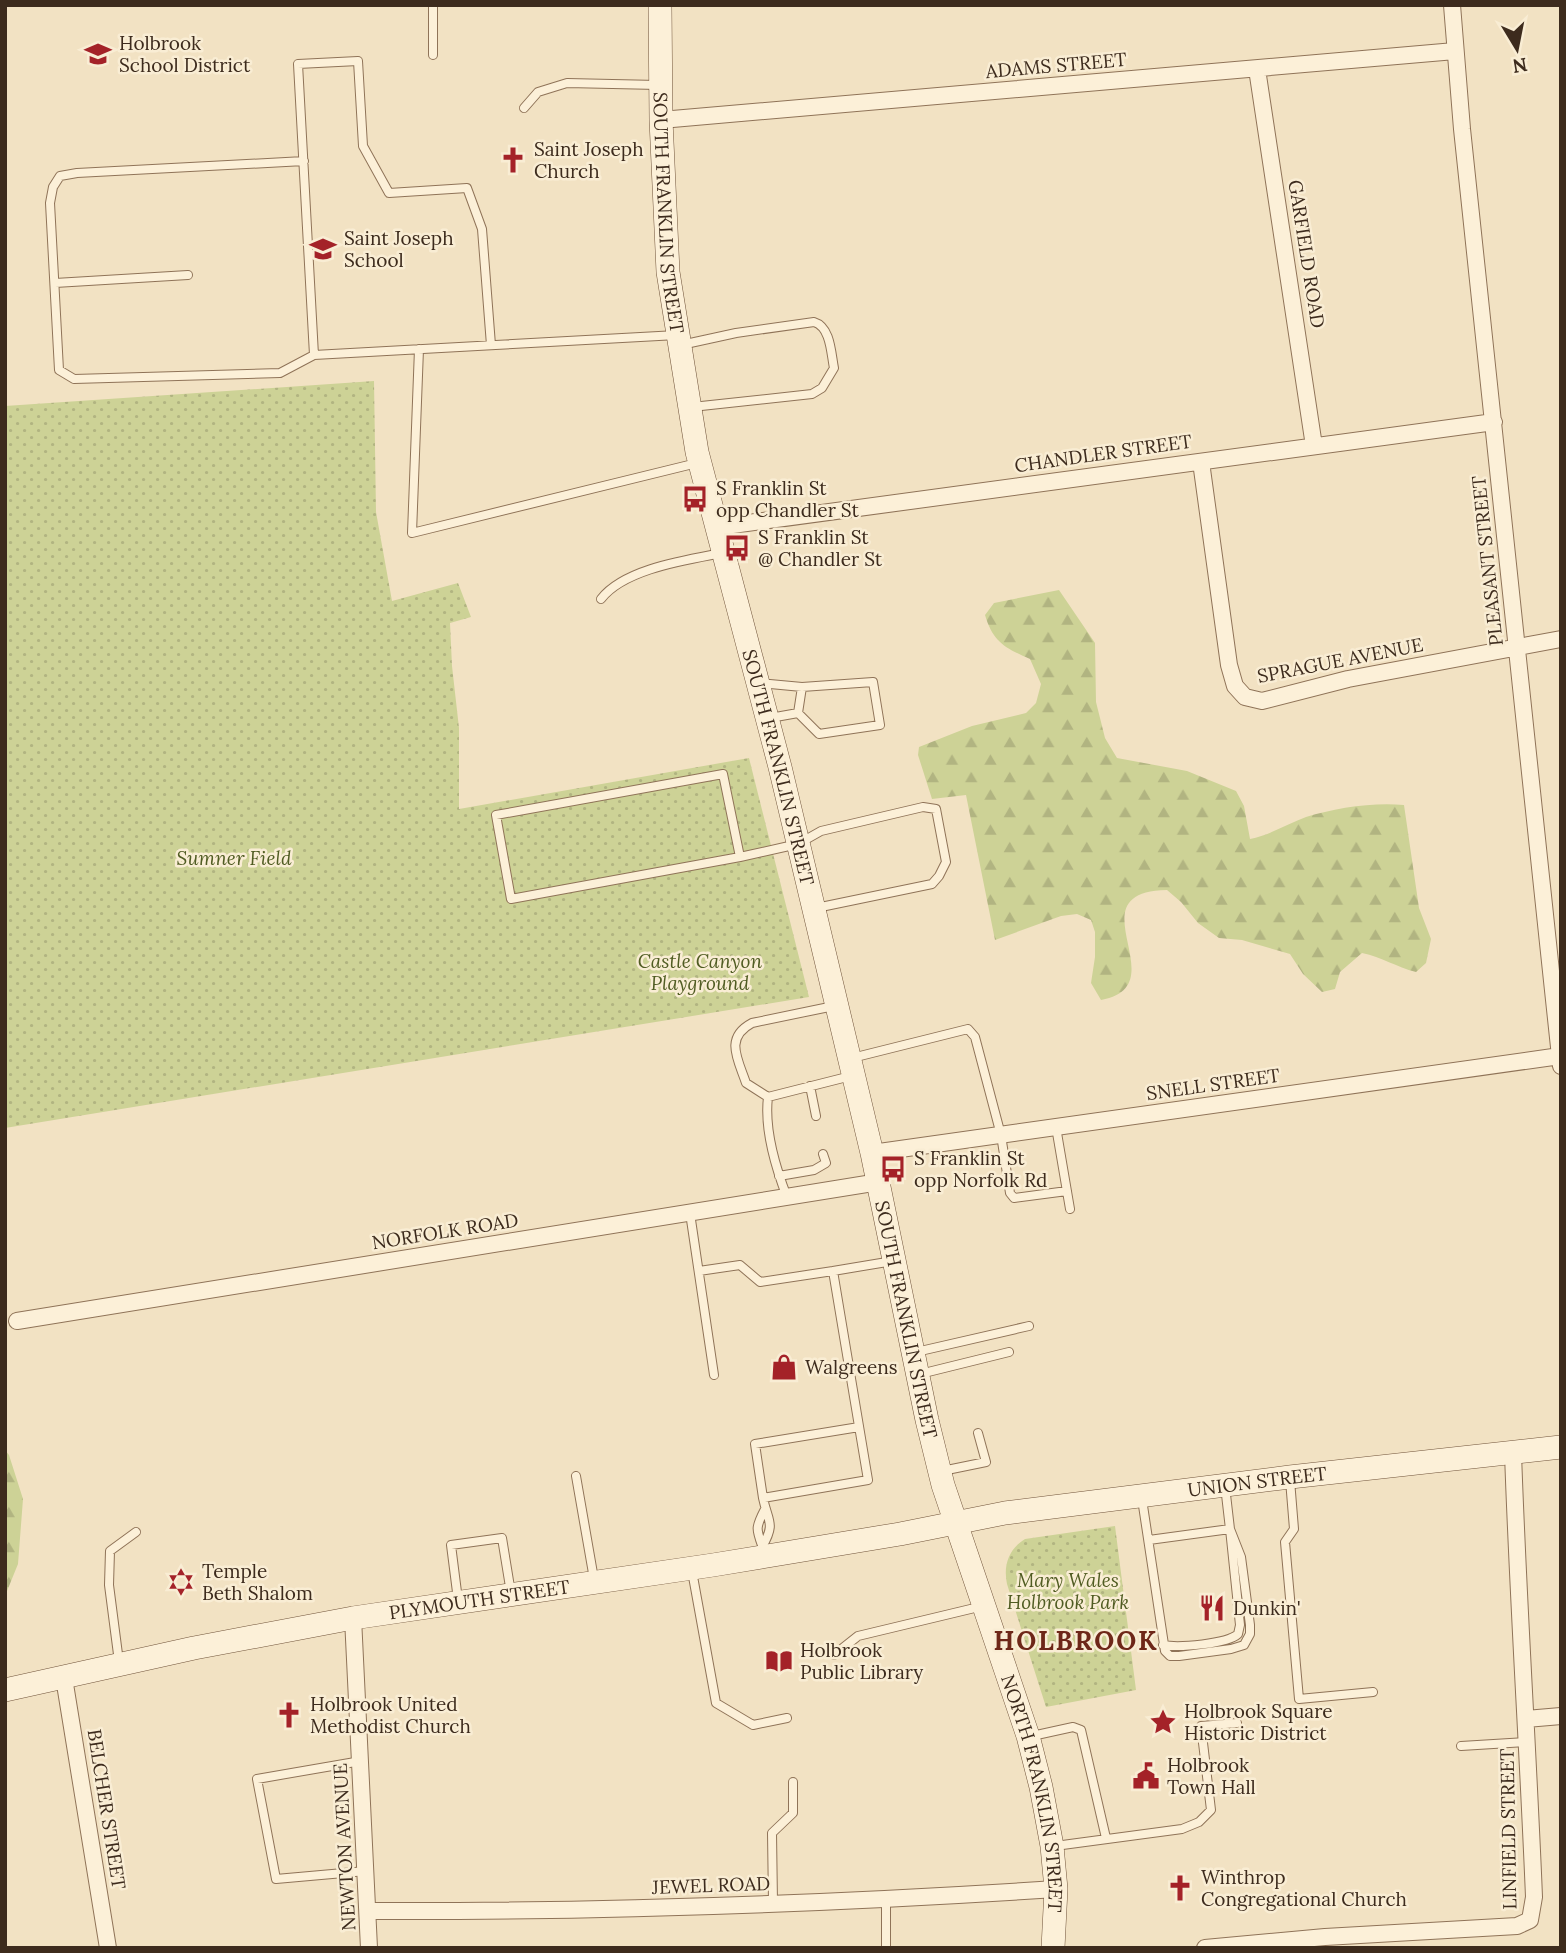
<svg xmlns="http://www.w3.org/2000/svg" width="1566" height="1953" font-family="Lora,serif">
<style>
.forest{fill:url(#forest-firs)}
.park{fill:url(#park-dots)}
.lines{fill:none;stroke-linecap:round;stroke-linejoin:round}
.service-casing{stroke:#8f7358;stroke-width:10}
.minor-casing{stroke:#8f7358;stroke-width:18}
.secondary-casing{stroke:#71543b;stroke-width:24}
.service{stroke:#fcf0d8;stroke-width:8}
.minor{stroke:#fcf0d8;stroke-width:16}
.secondary{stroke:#fcf0d8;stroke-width:23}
.labels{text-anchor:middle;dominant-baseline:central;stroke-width:5;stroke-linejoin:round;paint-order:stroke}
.poi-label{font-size:19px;fill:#3d2b1d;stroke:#f9edd4;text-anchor:start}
.street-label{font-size:19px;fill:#3d2b1d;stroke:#f9edd4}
.park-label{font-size:19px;font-style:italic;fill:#505c22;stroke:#f9edd4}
.district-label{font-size:26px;font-weight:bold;letter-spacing:2px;fill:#6e2718;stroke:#f9edd4}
</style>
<defs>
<pattern id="forest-firs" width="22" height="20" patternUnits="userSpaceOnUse" patternTransform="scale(1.75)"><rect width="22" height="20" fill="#cdd296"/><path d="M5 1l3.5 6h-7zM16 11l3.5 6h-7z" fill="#b1b481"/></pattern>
<pattern id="park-dots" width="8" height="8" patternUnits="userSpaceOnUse" patternTransform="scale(1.75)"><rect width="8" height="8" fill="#cdd296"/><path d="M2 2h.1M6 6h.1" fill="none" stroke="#b1b481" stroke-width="1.8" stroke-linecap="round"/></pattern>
</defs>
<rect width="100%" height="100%" fill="#f2e2c3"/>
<path class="forest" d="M1059,590L1095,643L1096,702L1105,738L1117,758L1187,771L1236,791L1244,806L1250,839C1270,835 1287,824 1306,817C1335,808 1373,802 1404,805L1419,908L1431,939L1426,963L1416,972C1396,967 1382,957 1362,953L1340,972L1335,989L1322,992L1303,974L1290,954L1242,940L1219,938L1198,923L1181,902L1167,890C1071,892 1179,986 1101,1000L1091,983L1095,957V932L1091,920L1077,914L1061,916L995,940L966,795L932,799L918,755L919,747L972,726L1026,713L1036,703L1041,684L1030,659C1005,648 993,642 985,615L994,603Z
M5,1450L9,1455L23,1499L18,1564L5,1596Z"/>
<path class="park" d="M374,381L376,512L392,601L458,583L471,617L450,623L452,666L459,728V809L749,758L809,997L5,1128V406Z
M1115,1526L1136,1690L1046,1707L1007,1584C1003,1565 1009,1549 1025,1539Z"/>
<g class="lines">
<g class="service-casing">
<path id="service" d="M433,5V55
M524,108L538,92L567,83L658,85
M304,161L77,173L60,176L53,187L50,203L59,370L74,379L280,373L314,355
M55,283L188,275
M491,345L482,229L467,188L389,193L363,146L358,61L298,64L314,355C435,348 556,342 677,335
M681,345L736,333L814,322C831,327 831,354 834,368L822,388L812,394L692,407
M419,349L412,533L697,463
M601,599C624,569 686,560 722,553
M760,683L802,687L873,682L880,725L819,734L798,713
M798,713L802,687
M770,718L798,713
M723,774L740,857L511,899L496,815Z
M740,857L798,844L821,831L923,807L936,809L946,862L939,876L932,884L816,908
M852,1058L968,1029L975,1037L1001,1135L1010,1193L1014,1198L1067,1191
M810,1086L816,1116
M768,1097L746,1083C738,1059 724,1038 752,1023L834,1006
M1056,1127L1070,1209
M779,1176L814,1170L826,1163L823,1154
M787,1197C775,1166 764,1130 768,1097L851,1076
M690,1213L714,1375
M699,1271L740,1265L760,1282L833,1271
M916,1352L1029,1326
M920,1374L1009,1352
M942,1471L986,1462L978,1433
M576,1476L594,1579
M1290,1480L1294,1529L1285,1542L1299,1699L1373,1692
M763,1498L755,1444L859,1427
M1142,1499L1165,1651L1170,1656H1179L1231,1649L1244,1645L1250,1634V1625L1241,1557L1230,1529L1225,1486
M1149,1540L1230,1529L1240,1625L1238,1634C1227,1644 1179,1648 1163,1645
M762,1547C776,1523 768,1522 763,1498L868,1480L833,1271L893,1261
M763,1548C756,1529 755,1528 765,1509
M692,1571L716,1703L753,1725L787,1718
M458,1600L451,1545L502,1538L511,1593
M834,1655L858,1636L983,1606
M119,1662L109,1585L110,1551L136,1532
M1032,1736L1073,1727L1081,1730L1106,1838
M1461,1746L1527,1742
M361,1761L257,1779L276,1879L366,1871
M1055,1846L1182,1829L1199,1822L1211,1810L1201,1726L1237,1723
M773,1903L772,1833L793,1813V1782
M886,1948V1899"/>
</g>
<g class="minor-casing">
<path id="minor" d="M1452,5L1462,129L1561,1066
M1257,69L1314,446
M661,120L1455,51
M1201,462L1229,665L1235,686L1245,697L1262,701L1348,679L1561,639
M718,527L1494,422
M872,1153L1560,1056
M17,1321L879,1182
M353,1618L369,1948
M64,1678L108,1948
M1526,1719L1561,1716
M368,1911C598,1912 827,1904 1056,1889
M1205,1948L1325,1937L1517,1926L1530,1920L1534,1897C1528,1749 1518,1601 1513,1453"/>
</g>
<g class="secondary-casing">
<g id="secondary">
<path id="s1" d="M660,5L661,120L668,272L697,452L780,767L872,1153L927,1420L943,1485L1028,1736L1041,1787L1052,1846L1056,1889L1053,1948"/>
<path id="s2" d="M5,1690L194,1648L353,1618L713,1565L900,1534L1005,1513L1290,1477L1561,1447"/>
</g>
</g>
<use href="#service" class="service"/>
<use href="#minor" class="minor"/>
<use href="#secondary" class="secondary"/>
</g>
<defs>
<g id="school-bare" transform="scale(2.1)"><path d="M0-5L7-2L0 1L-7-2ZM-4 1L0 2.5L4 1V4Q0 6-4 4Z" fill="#a42228" stroke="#f9edd4" stroke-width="2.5" paint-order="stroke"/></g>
<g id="church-bare" transform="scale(2.1)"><path d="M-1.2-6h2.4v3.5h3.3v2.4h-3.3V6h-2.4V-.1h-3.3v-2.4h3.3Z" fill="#a42228" stroke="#f9edd4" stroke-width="2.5" paint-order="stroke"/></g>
<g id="bus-bare" transform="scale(2.1)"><path d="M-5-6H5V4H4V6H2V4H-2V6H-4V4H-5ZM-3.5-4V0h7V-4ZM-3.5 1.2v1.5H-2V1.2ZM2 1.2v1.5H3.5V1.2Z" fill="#a42228" stroke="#f9edd4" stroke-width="2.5" paint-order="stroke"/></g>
<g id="shop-bare" transform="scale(2.1)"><path d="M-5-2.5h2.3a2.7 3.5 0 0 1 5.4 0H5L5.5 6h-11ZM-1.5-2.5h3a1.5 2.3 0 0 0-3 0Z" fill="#a42228" stroke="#f9edd4" stroke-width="2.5" paint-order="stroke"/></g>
<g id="synagogue-bare" transform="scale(2.1)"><path d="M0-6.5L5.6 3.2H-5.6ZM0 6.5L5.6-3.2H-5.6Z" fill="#a42228" stroke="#f9edd4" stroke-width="2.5" paint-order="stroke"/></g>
<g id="restaurant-bare" transform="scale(2.1)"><path d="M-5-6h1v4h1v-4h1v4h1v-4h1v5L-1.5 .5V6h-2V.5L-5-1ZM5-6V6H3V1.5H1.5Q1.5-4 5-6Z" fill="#a42228" stroke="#f9edd4" stroke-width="2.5" paint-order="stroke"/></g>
<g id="library-bare" transform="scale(2.1)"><path d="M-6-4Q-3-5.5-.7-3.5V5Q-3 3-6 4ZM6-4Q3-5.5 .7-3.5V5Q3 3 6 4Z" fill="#a42228" stroke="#f9edd4" stroke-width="2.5" paint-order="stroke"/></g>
<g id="sight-bare" transform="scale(2.1)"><path d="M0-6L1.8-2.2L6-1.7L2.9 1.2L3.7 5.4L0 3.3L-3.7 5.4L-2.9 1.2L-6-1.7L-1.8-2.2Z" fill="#a42228" stroke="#f9edd4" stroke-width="2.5" paint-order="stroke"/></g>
<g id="civic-bare" transform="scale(2.1)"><path d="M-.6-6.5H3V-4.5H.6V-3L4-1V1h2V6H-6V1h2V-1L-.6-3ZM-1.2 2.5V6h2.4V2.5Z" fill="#a42228" stroke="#f9edd4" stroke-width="2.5" paint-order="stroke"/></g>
</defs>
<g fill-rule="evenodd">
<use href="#school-bare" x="98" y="54"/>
<use href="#church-bare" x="513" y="160"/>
<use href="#school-bare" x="323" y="249"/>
<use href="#bus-bare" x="695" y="499"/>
<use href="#bus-bare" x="737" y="548"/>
<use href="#bus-bare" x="893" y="1169"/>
<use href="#shop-bare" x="784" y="1367"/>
<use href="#synagogue-bare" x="181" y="1582"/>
<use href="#restaurant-bare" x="1212" y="1608"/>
<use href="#library-bare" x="779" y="1661"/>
<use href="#church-bare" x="289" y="1715"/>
<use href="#sight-bare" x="1163" y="1722"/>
<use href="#civic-bare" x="1146" y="1776"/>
<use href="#church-bare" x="1180" y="1888"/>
</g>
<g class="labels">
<g class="poi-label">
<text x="119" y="43">Holbrook<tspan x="119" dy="22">School District</tspan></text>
<text x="534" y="149">Saint Joseph<tspan x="534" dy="22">Church</tspan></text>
<text x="344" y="238">Saint Joseph<tspan x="344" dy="22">School</tspan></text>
<text x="716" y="488">S Franklin St<tspan x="716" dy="22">opp Chandler St</tspan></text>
<text x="758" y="537">S Franklin St<tspan x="758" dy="22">@ Chandler St</tspan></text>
<text x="914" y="1158">S Franklin St<tspan x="914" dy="22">opp Norfolk Rd</tspan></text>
<text x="805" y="1367">Walgreens</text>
<text x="202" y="1571">Temple<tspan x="202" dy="22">Beth Shalom</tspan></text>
<text x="1233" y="1608">Dunkin'</text>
<text x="800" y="1650">Holbrook<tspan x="800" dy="22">Public Library</tspan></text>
<text x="310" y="1704">Holbrook United<tspan x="310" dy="22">Methodist Church</tspan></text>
<text x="1184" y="1711">Holbrook Square<tspan x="1184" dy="22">Historic District</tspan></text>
<text x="1167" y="1765">Holbrook<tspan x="1167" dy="22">Town Hall</tspan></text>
<text x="1201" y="1877">Winthrop<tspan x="1201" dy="22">Congregational Church</tspan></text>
</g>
<g class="street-label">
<text transform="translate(1056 65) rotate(-5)">ADAMS STREET</text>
<text stroke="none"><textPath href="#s1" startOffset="208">SOUTH FRANKLIN STREET</textPath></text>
<text transform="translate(1307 254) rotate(81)">GARFIELD ROAD</text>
<text transform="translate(1103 453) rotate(-8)">CHANDLER STREET</text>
<text transform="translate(1487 561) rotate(-96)">PLEASANT STREET</text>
<text transform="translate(1340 660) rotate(-11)">SPRAGUE AVENUE</text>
<text stroke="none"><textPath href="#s1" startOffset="775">SOUTH FRANKLIN STREET</textPath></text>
<text transform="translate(1213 1084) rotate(-8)">SNELL STREET</text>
<text transform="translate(445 1231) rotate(-9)">NORFOLK ROAD</text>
<text stroke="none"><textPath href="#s1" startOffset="1342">SOUTH FRANKLIN STREET</textPath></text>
<text stroke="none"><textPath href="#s2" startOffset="1270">UNION STREET</textPath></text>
<text stroke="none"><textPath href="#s2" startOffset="483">PLYMOUTH STREET</textPath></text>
<text stroke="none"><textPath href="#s1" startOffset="1834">NORTH FRANKLIN STREET</textPath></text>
<text transform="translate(107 1809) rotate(81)">BELCHER STREET</text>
<text transform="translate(1508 1829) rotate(-91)">LINFIELD STREET</text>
<text transform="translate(344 1847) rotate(-93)">NEWTON AVENUE</text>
<text transform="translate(711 1885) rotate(-2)">JEWEL ROAD</text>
</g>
<g class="park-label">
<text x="234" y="858">Sumner Field</text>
<text x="700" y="961">Castle Canyon<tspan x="700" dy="22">Playground</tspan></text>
<text x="1068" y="1580">Mary Wales<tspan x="1068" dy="22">Holbrook Park</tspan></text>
</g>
<g class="district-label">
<text x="1076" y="1640">HOLBROOK</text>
</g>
</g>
<rect width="1566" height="1953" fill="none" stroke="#3d2b1d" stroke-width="14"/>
<g transform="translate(1517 49) rotate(170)" stroke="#f9edd4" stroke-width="5" paint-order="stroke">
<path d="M0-5L12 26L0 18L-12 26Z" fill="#3d2b1d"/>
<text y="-10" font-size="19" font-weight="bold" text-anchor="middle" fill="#3d2b1d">N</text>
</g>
</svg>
